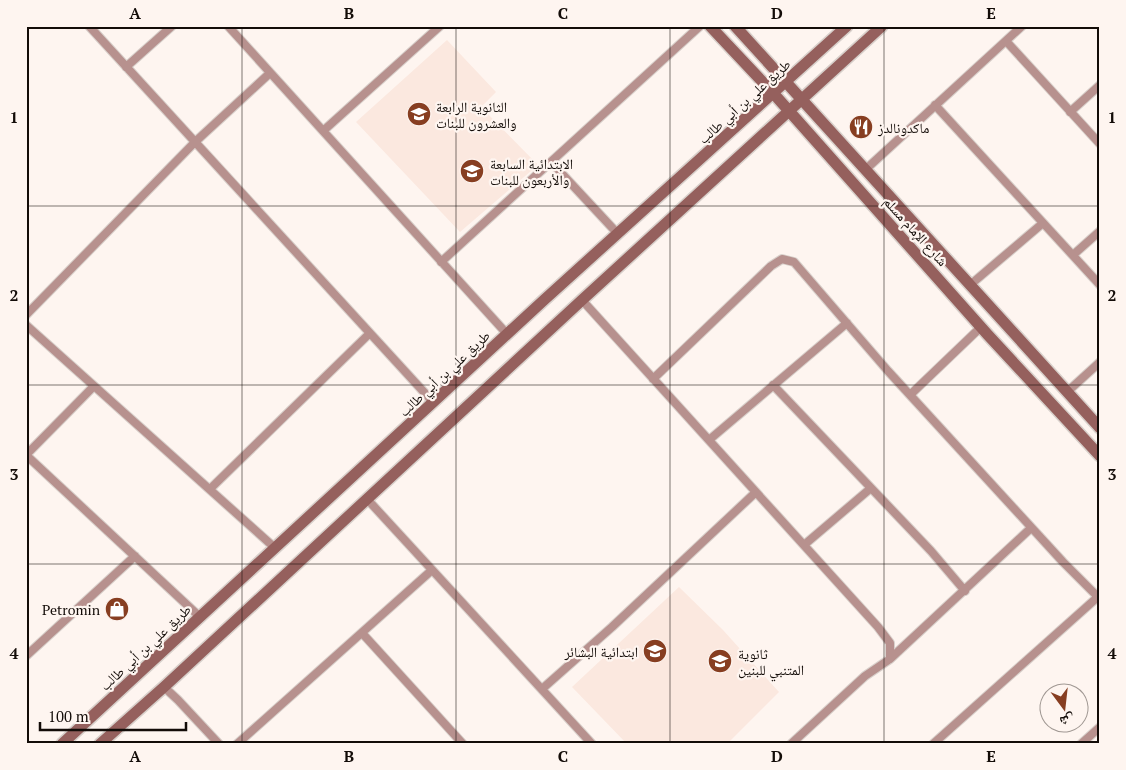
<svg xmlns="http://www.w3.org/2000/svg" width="1126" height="770" font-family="'PT Serif','Noto Naskh Arabic',serif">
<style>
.built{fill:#fbe8df}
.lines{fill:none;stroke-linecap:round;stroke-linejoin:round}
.street-casing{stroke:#d8d0cb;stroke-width:10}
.secondary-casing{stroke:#d8d0cb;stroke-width:14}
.street{stroke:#b7918e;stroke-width:8}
.secondary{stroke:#95605d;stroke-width:11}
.grid{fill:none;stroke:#130c08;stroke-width:1;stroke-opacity:0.55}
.labels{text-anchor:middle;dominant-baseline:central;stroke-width:4.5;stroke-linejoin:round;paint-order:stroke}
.street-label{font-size:14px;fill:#130c08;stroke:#fef5f0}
.poi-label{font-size:14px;fill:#130c08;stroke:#fef5f0;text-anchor:start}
.neatline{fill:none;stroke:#130c08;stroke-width:2}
.grid-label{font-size:16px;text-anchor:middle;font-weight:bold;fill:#130c08}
</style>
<rect width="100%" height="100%" fill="#fef5f0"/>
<path class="built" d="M447,40L496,92L481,107L538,165L460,232L356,122Z
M679,587L723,630L779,692L727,744H627L572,687Z"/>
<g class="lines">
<g class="street-casing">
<path id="street" d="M89,26L433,402
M228,26L507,334
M1006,41L1100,144
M126,67L172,26
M935,105L1100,285
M1070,112L1100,85
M323,131L440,26
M551,162L618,234
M865,170L1022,26
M1073,255L1100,231
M441,262L700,26
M970,285L1043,223
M582,300L878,627L890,643V659L865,676L791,744
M26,315L195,142L270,73
M26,325L275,548
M653,379L771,266L782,259L794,262L888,371L1063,562L1100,599
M773,385L931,551L965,591
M1067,392L1100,362
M910,395L981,327
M709,440L847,323
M26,455L200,617
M26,455L94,386
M210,489L370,333
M367,499L592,744
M804,545L871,488
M362,633L463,744
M26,656L135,556
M890,659L1031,528
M164,687L178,700L219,744
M542,689L612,627L756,492
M237,744L432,570
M933,744L1100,595
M1081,744L1100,727"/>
</g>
<g class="secondary-casing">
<path id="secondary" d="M710,26L774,94L988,335L1100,456
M735,26L1100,428
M62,744L544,300L847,26
M100,744L164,687L582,300L882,26"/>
</g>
<use href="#street" class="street"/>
<use href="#secondary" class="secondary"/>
</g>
<path class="grid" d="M242,26V744M456,26V744M670,26V744M884,26V744M26,206H1100M26,385H1100M26,564H1100"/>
<defs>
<g id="school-disc" transform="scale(1.25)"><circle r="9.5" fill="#873e21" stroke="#fef5f0"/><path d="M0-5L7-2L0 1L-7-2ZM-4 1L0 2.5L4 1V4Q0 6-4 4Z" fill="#fff"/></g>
<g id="restaurant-disc" transform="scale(1.25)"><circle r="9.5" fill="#873e21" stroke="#fef5f0"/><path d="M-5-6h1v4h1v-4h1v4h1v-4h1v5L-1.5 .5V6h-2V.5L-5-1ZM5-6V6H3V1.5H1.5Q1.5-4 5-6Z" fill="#fff"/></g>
<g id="shop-disc" transform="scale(1.25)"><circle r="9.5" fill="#873e21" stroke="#fef5f0"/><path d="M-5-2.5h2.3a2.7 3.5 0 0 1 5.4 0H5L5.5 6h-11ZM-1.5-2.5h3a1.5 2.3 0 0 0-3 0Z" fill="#fff"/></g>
</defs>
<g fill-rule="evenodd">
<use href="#school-disc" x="419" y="114"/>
<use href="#restaurant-disc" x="861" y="127"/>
<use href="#school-disc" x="472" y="171"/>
<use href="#shop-disc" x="117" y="609"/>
<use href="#school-disc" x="655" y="651"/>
<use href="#school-disc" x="720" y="661"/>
</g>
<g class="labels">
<g class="street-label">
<text transform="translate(744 101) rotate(-42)">طريق علي بن أبي طالب</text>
<text transform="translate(916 231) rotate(48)">شارع الإمام مسلم</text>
<text transform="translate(444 373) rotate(-43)">طريق علي بن أبي طالب</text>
<text transform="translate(145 647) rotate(-43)">طريق علي بن أبي طالب</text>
</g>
<g class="poi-label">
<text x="436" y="106">الثانوية الرابعة<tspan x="436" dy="16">والعشرون للبنات</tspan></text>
<text x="878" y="127">ماكدونالدز</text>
<text x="490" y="163">الابتدائية السابعة<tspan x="490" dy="16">والأربعون للبنات</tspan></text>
<text x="100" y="609" text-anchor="end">Petromin</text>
<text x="638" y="651" text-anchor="end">ابتدائية البشائر</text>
<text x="738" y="653">ثانوية<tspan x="738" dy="16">المتنبي للبنين</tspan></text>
</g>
</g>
<rect width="1126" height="770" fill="none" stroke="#fef5f0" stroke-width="55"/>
<g transform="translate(1064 708) rotate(165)"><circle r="24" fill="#fef5f0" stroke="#a09893"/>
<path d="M0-4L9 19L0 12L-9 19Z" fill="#873e21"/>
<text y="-8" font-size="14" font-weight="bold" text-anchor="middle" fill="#130c08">ش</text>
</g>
<path d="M40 722v8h146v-8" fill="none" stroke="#130c08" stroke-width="2.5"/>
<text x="48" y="722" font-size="15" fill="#130c08" stroke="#fef5f0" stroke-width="4" paint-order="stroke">100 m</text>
<rect x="28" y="28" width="1070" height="714" class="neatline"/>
<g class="grid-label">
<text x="135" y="19">A</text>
<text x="349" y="19">B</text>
<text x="563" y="19">C</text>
<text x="777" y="19">D</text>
<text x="991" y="19">E</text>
<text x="14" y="123">1</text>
<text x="1112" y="123">1</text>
<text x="14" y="301">2</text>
<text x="1112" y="301">2</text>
<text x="14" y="480">3</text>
<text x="1112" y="480">3</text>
<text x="14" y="659">4</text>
<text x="1112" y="659">4</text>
<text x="135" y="762">A</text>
<text x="349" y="762">B</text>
<text x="563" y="762">C</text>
<text x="777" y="762">D</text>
<text x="991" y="762">E</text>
</g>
</svg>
